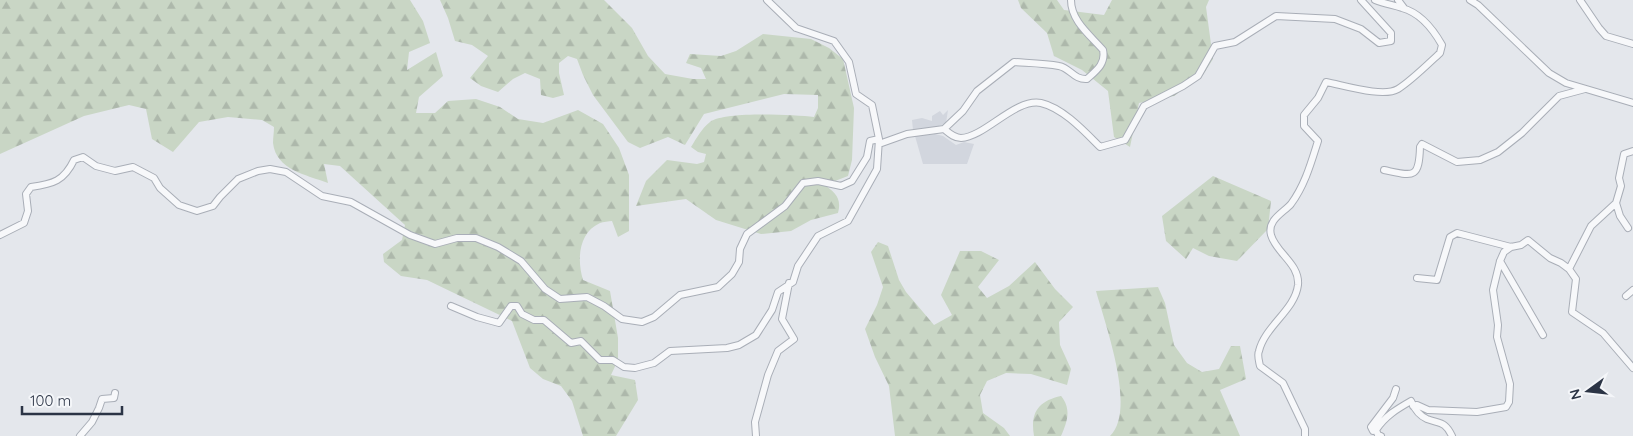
<svg xmlns="http://www.w3.org/2000/svg" width="1633" height="436" font-family="Quicksand,sans-serif">
<style>
.built{fill:#d2d6de}
.forest{fill:url(#forest-firs)}
.lines{fill:none;stroke-linecap:round;stroke-linejoin:round}
.minor-casing{stroke:#a9aeb7;stroke-width:8}
.minor{stroke:#f7f8fa;stroke-width:6}
</style>
<defs>
<pattern id="forest-firs" width="22" height="20" patternUnits="userSpaceOnUse" patternTransform="scale(1.25)"><rect width="22" height="20" fill="#c9d6c5"/><path d="M5 1l3.5 6h-7zM16 11l3.5 6h-7z" fill="#adb8ab"/></pattern>
</defs>
<rect width="100%" height="100%" fill="#e4e7ec"/>
<path class="built" d="M948,110L946,123L934,128L913,130L912,120L922,118L932,121V116L940,111L943,115Z
M935,134L943,136L956,145L964,142L974,144L967,164H923L915,136Z"/>
<path class="forest" d="M0,0H410L423,21L430,43L409,52L407,70L436,52L443,76L419,97L416,113H435L448,101L476,99L500,107L518,119L543,123L578,110L603,124L619,148L629,175V231L618,237L612,221C609,221 603,222 600,223C578,233 577,260 583,280L610,291L618,338V360L611,375L635,380L638,400L616,436H583L572,401L561,386L543,379L530,368L512,321L427,280L401,276L384,262L383,254L402,240L405,225L340,166L324,164L328,183C307,175 276,170 273,143C273,138 274,132 274,127L262,120L228,117L199,122L173,152L152,139L146,109L129,105L84,116L0,154Z
M440,0H604L632,28L648,56L665,74L693,79H706L701,68L686,63L690,54L721,56L736,51L763,34L811,39L829,48L843,59L854,108L852,160L848,176L835,181L823,179V184C835,192 842,198 838,213L811,220L791,231L761,234L716,220L686,199L636,206L646,181L667,160L697,164L704,162L706,154L698,152L691,147C696,139 702,128 710,122C725,111 794,115 814,117L818,108V95L784,94L704,114L685,145L668,137L640,148L628,142L593,95L583,75L577,59L568,56L559,63V73L564,95L553,98L541,95L540,79L525,73L513,79L498,92L481,86L470,78L488,56L472,45L455,41L448,18Z
M1018,0H1057L1064,10L1104,15L1112,0H1209L1206,7L1213,59L1203,75L1174,96L1139,103L1130,147L1114,137L1108,91L1082,70L1054,56L1047,33L1021,8Z
M1213,176L1271,201L1268,229L1237,261L1209,256L1193,248L1186,259L1166,241L1162,216Z
M878,242L888,246L899,280L906,292L934,325L952,315L941,295L960,251H981L999,260L978,287L987,298L1009,286L1035,262L1055,289L1073,307L1059,322L1060,345L1071,369L1067,385L1031,374L1006,373L987,381L980,395L983,413L1004,428L1010,436H895L889,386L875,357L865,329L877,305L883,287L871,252Z
M1158,287L1165,303L1174,345L1187,363L1202,372L1219,369L1231,346H1240L1246,379L1220,390L1240,436H1110C1137,410 1105,324 1096,291Z
M1061,396C1072,409 1067,422 1061,436H1034C1030,413 1038,401 1061,396Z"/>
<g class="lines">
<g class="minor-casing">
<path id="minor" d="M1398,0L1404,8
M1470,0L1478,5L1549,73L1566,83L1633,103
M1580,0L1599,28L1606,36L1633,44
M944,129C949,133 954,138 961,138C985,137 1015,98 1041,103C1063,108 1085,132 1100,147L1125,140L1144,106L1183,86L1198,76L1215,46L1235,42L1276,16L1335,19L1361,29L1379,43L1391,41V33L1361,0
M879,144L907,134L944,129L963,111L977,91L1014,62C1029,63 1045,63 1059,66C1070,68 1074,80 1087,79C1096,71 1106,64 1103,50C1090,35 1071,21 1071,0
M1384,170C1413,176 1419,180 1420,147L1422,144L1457,162L1480,160L1498,152L1522,133L1559,96L1585,89
M1616,203L1620,216L1628,228
M0,235L24,223L28,211L26,194L31,187C53,184 64,181 74,160L83,157L96,166L115,171L133,167L154,178L160,188L179,205L197,211L213,206L220,197L238,179L258,171L270,169L286,172L322,196L351,202L410,235L435,244L457,238H476L498,247L521,261L545,289L560,299L587,297L604,306L622,319L642,322L654,317L680,295L718,287L732,274L739,262L740,249L747,234L785,206L803,183L818,181L841,186L852,181L867,157L870,141L879,139
M1500,261L1543,335
M1569,269L1576,279L1572,312L1603,333L1633,368
M1417,278L1437,280L1450,237L1457,233L1511,247L1521,245L1528,240L1550,258L1561,263L1569,269L1591,226L1616,203L1621,186L1619,178L1624,154L1633,151
M1626,296L1633,290
M451,306L477,317L499,323L511,306H517L522,314L534,320H544L571,343L581,341L600,360H613L624,367L635,368L654,363L670,351L727,348L739,345L756,335L772,310L778,292L793,282L798,266L818,236L848,221L877,169L879,139L872,105L856,94L849,62L834,41L796,28L767,0
M1413,406L1417,405L1428,410L1477,412L1506,407L1509,402L1510,384L1497,337L1498,325L1493,290L1500,261L1504,252L1511,247
M1376,430L1373,431L1371,427L1393,398L1396,389
M80,436L92,422L99,408L102,399L114,398L115,393
M756,436L755,422L768,375L778,351L794,339L782,319L789,283
M1305,436V429L1283,383L1260,366C1259,361 1257,355 1259,351C1265,326 1295,310 1298,285C1300,264 1276,253 1271,235C1267,220 1283,213 1291,204C1305,185 1311,163 1318,141L1304,126V115L1318,98L1326,82C1343,85 1383,98 1398,89C1411,81 1428,64 1440,53L1442,45C1433,29 1421,13 1402,8C1393,5 1385,4 1375,0
M1381,436L1378,435L1376,430C1385,416 1397,409 1411,401C1414,408 1420,416 1427,419C1440,424 1445,421 1452,436"/>
</g>
<use href="#minor" class="minor"/>
</g>
<g transform="translate(1588 391) rotate(255)" stroke="#f4f6f9" stroke-width="4" paint-order="stroke">
<path d="M0-4L9 19L0 12L-9 19Z" fill="#2b3445"/>
<text y="-8" font-size="14" font-weight="bold" text-anchor="middle" fill="#2b3445">N</text>
</g>
<path d="M22 406v8h100v-8" fill="none" stroke="#2b3445" stroke-width="2.5"/>
<text x="30" y="406" font-size="15" fill="#2b3445" stroke="#f4f6f9" stroke-width="4" paint-order="stroke">100 m</text>
</svg>
